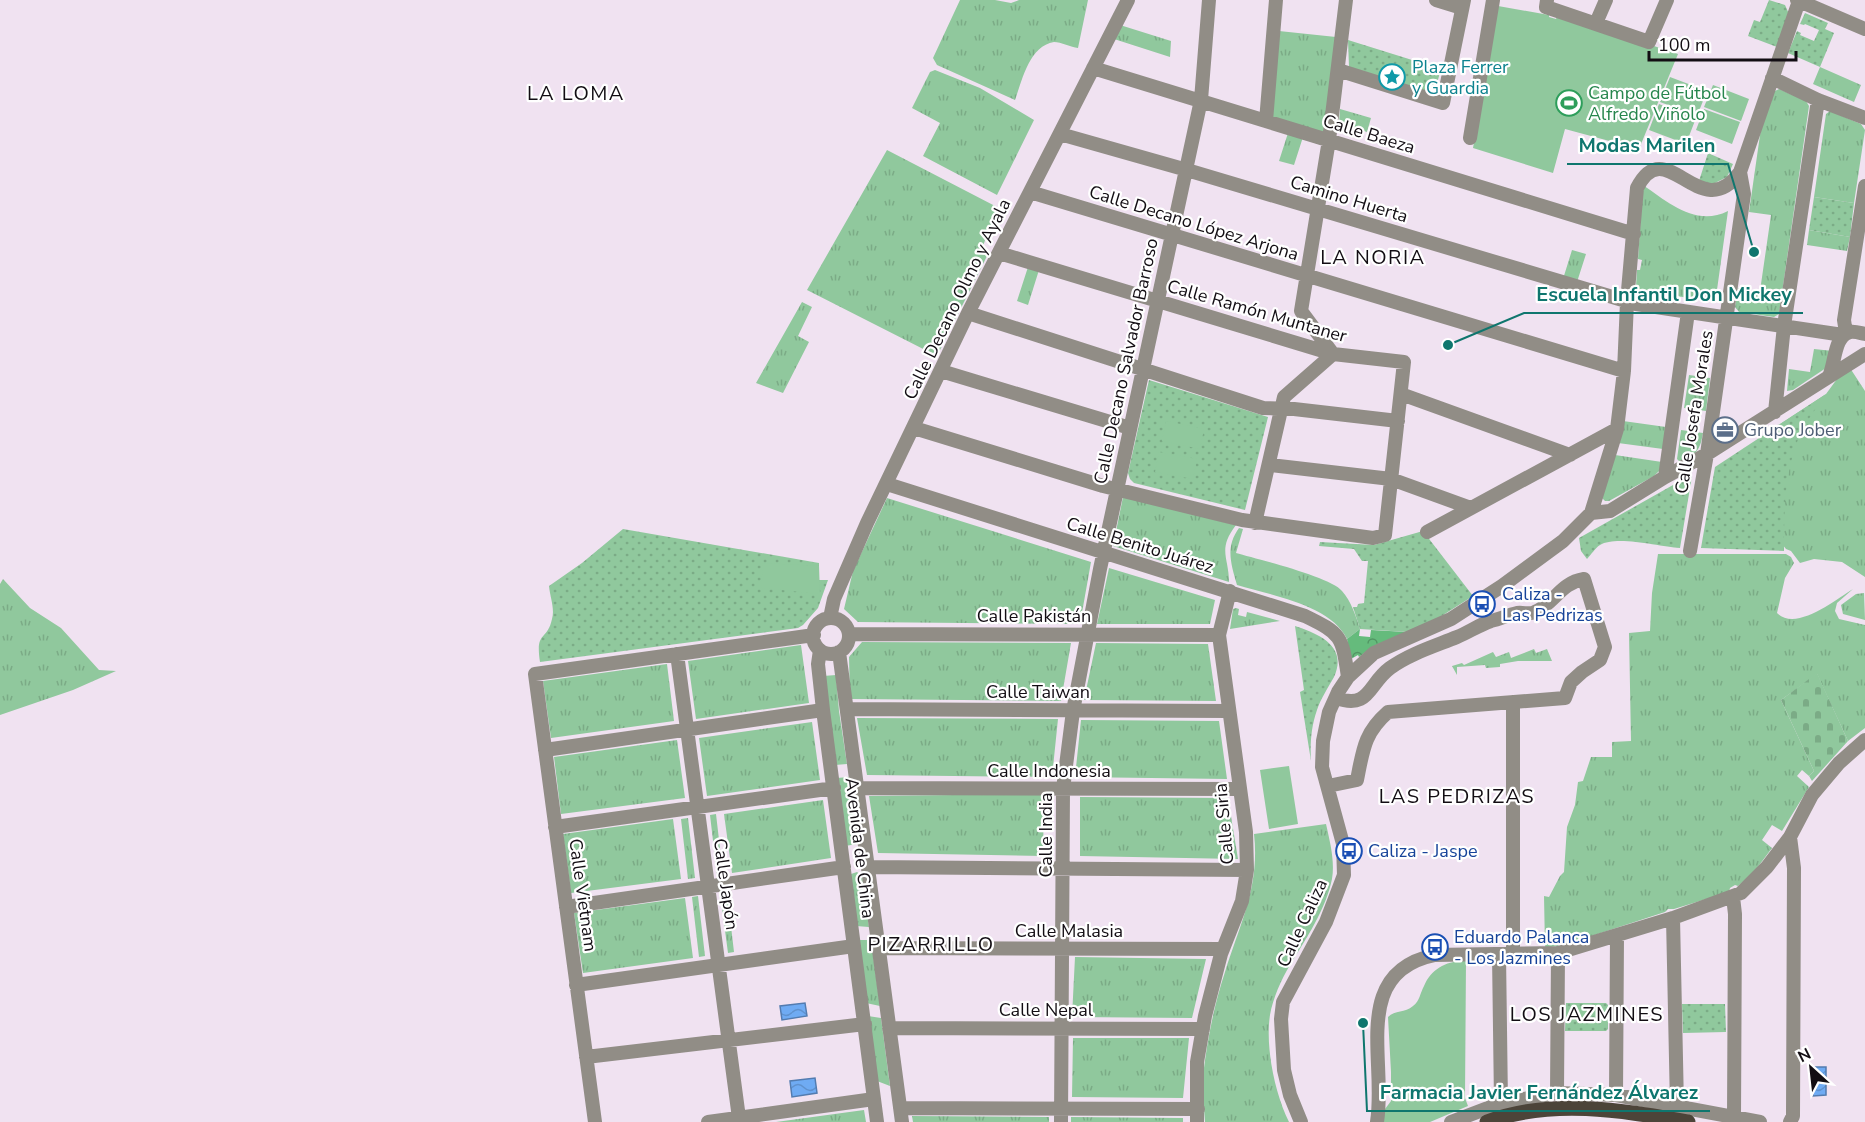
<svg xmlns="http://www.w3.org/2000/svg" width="1865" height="1122" font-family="'Nunito Sans',sans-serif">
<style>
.grass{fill:url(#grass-tufts)}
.forest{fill:url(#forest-crowns)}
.cemetery{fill:url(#cemetery-stones)}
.park{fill:url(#park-dots)}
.pitch{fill:#90c89d}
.water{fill:url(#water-waves);stroke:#537cb0;stroke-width:1.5}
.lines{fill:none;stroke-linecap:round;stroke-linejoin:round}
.minor{stroke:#918d86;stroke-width:14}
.major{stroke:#4c4439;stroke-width:15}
.labels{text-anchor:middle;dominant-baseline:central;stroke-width:4.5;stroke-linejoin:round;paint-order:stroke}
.culture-label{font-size:18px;fill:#0d838f;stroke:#fff;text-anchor:start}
.leisure-label{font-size:18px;fill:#27864d;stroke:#fff;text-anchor:start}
.street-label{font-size:18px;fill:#120d13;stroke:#fff}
.service-label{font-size:18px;fill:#4e5e75;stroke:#fff;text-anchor:start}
.transit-label{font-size:18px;fill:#164399;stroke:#fff;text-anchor:start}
.neighbourhood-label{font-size:20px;letter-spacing:1.5px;fill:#120d13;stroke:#fff}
.leader{fill:none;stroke:#0f766e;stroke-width:2}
.callout-dot{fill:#0f766e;stroke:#fff;stroke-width:2}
.callout-label{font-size:20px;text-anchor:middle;font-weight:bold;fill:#0f766e;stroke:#fff;stroke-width:4.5;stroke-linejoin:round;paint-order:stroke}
</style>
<defs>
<pattern id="grass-tufts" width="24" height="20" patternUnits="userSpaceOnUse" patternTransform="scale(1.5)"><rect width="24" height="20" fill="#90c89d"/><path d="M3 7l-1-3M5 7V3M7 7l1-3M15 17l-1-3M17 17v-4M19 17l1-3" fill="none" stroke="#7bab86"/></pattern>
<pattern id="forest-crowns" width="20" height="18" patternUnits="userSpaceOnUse" patternTransform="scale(1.5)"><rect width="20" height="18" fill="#65bb7c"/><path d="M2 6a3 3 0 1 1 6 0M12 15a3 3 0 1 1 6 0" fill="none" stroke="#529664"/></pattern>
<pattern id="cemetery-stones" width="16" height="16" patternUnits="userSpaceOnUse" patternTransform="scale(1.5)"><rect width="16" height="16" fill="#90c89d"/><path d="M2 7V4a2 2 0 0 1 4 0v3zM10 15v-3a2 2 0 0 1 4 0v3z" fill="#7bab86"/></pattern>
<pattern id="park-dots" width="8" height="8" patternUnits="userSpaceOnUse" patternTransform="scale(1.5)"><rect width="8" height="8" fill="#90c89d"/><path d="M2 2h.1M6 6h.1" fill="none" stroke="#7bab86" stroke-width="1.8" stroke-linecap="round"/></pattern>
<pattern id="water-waves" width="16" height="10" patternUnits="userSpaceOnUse" patternTransform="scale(1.5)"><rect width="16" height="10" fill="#6fabf3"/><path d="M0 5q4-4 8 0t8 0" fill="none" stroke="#5f92cf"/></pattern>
</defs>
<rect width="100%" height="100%" fill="#f0e2f1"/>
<path class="grass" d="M960,0H995L1011,3L1019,0H1088L1078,48C1071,47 1061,42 1054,42C1029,46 1022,81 1015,100L937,65L933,58Z
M1120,25L1171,41L1170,57L1114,39Z
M1279,31L1336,37L1324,134L1271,118Z
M1820,67L1861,85L1854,102L1813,84Z
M935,70L980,88L1034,120L997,195L923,156L940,123L912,108L930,72Z
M1779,89L1806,101L1809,106L1779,314L1774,317L1739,312L1735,307L1738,288L1760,291L1771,215L1749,212L1762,121L1773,92Z
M1340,109L1371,118L1367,132L1339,123Z
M1830,111L1861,124L1865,130L1854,203L1814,197L1826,114Z
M1288,133L1303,137L1294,165L1279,161Z
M887,150L997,207L983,246L988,254L937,356L807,290Z
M1643,185C1669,203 1696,227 1728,211L1716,297L1711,301L1640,291L1636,286L1637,270H1640L1642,260L1638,259Z
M1809,230L1850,237L1847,251L1807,245Z
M1572,250L1586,254L1577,282L1563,279Z
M1028,267L1039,270L1028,305L1017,301Z
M802,302L812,307L798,336L809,342L783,393L756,383Z
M1814,349L1833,351L1829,366L1793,390L1787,391L1789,369L1810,372Z
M1850,368L1865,391V577L1842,562L1814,559L1800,563L1791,551L1786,549L1782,544L1769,431L1826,394L1837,379Z
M1689,375L1710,378L1706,411L1684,408Z
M1623,421L1666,427L1663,449L1618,443Z
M1681,430L1703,433C1700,450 1697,455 1679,461L1677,459Z
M1615,455L1662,462L1660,470L1654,476L1609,501H1605L1601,497Z
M1123,497L1236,525C1217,550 1229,557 1229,582L1113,546Z
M887,498L1091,562L1080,624L858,622L844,609L853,571Z
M1239,528L1243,529L1236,553C1257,559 1331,577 1342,591C1351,601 1356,616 1360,629L1347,639C1331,605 1270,595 1237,585C1231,564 1225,547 1239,528Z
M1658,554H1786L1791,557L1794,563L1785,578L1777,613C1796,632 1835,600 1853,589L1837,603L1835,611L1839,619L1865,625V728L1848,741L1817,674L1781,700L1814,771L1809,776L1802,770L1797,776L1809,787L1782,831L1772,825L1762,840L1772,848L1754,872L1738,886L1735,885L1730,888L1729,892L1674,909H1668L1665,912L1567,944L1545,948L1544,896L1549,897L1560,876L1564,872L1567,827L1575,805L1578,782L1583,781L1591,757H1612V742L1631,741L1629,633L1650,631L1652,593Z
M1109,568L1215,600L1210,624H1097Z
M3,579L30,608L61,628L99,670L116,671L73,690L0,715V584Z
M1864,593L1865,620L1843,614L1841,605L1856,594Z
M1236,608L1239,609L1238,615L1246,617L1247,612L1280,621L1230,629L1233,609Z
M862,642L1071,643L1061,701L850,699L849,657Z
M1096,643L1208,644L1216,701L1084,700Z
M801,645L809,703L696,719L688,661Z
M1534,649L1536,653L1547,649L1552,661H1518L1500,664V667L1486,668L1485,665L1457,667V675L1452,666L1462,663L1464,665L1493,652L1496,657L1509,652L1511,658Z
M667,664L674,721L551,738L543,681Z
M836,675L839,711L847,764L835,765L823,676Z
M857,718L1058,719L1052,777L867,775Z
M1081,720L1219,721L1227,779L1075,777Z
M812,722L820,780L707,796L699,738Z
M677,740L685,798L561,814L554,757Z
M849,777L857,844L845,846L837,778Z
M1044,794L1043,856L878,853L869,796Z
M1080,797L1228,798L1238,859L1080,856Z
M823,800L831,858L732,873L724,814Z
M716,814L723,874L717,875L710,815Z
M688,818L695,878L688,879L681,819Z
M673,819L681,879L571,893L563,834Z
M1326,824C1330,842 1335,861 1332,879C1326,909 1306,939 1290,965C1281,980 1273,998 1270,1015C1265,1047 1275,1094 1289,1122H1205C1204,1107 1202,1091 1203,1076C1207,1041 1214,1005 1225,972C1240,924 1260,886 1254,834Z
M857,872L862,876L869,927L856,926L851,874Z
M727,892L734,952L728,953L720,893Z
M698,896L705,956L699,957L692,897Z
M685,898L693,958L583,973L574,913Z
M857,940H871L880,1006L866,1003Z
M1075,957L1206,959L1192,1018L1072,1017Z
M868,1016L881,1018L890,1086L877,1081Z
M1073,1038H1189L1183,1098L1072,1097Z
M864,1110L866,1122H776Z
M912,1116L1049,1117V1122H913Z
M1071,1117L1183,1118V1122H1071Z"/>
<path class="forest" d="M1360,629L1359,636L1370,637L1371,630L1407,632L1367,651L1359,657L1358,655L1351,659L1347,639Z"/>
<path class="cemetery" d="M1817,673L1848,741L1812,781L1809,776L1814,771L1781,700Z"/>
<path class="park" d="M1769,0L1785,5L1789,14L1777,47L1748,36L1754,20L1760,22Z
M1805,13L1828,23L1825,29L1834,33L1820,67L1788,53L1797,31L1801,33L1800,35L1814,41L1819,30L1805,24L1804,25L1800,24Z
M1348,40L1441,69L1434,94L1349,67Z
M1708,153L1733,164L1727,177L1713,184L1699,181Z
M1814,197L1854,203L1850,237L1809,230Z
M1149,380L1268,417L1245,510L1134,483L1130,479L1128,473Z
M1826,394C1815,410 1802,426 1796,445C1784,479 1784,516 1784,551L1701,548L1715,467Z
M1689,476H1692L1680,548C1660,547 1617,535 1600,545C1595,548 1591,555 1587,559L1581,551L1579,538Z
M623,529L819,563V580H828L818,608L803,625L798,628L540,662C535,630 547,642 552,619C555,609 550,597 549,586L582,563Z
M1423,531L1473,596L1440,617L1407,632L1360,629L1353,607H1357L1358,604L1364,603L1368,561H1362L1354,549L1319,546L1320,542L1374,545Z
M1295,626C1319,634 1348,646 1334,677C1328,688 1321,698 1317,710C1311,727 1310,744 1311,761L1300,692L1304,690Z
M1566,1003H1606L1608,1005V1029L1606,1031H1565Z
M1682,1004H1725L1726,1032L1683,1033Z"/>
<path class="pitch" d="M1498,6L1549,15V17L1556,19L1558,14L1678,54L1639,149L1565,129L1553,173L1473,148Z
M1670,77L1707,91L1697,116L1660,102Z
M1713,85L1749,99L1741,121L1704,107Z
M1659,104L1696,118L1686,144L1649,130Z
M1704,109L1740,122L1732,144L1696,130Z
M1166,421L1204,429L1200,449L1162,441Z
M1159,452L1197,459L1193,479L1155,472Z
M763,563L819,566L820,594L761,588Z
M1289,766L1298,824L1269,829L1260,770Z
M1466,961L1465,1098L1468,1106L1430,1122H1383L1385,1109L1391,1101V1072L1388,1017C1395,1010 1405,1013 1413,1006C1420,1001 1420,993 1424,986C1431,969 1447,960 1466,961Z"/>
<path class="water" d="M805,1003L807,1016L782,1020L780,1006Z
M1813,1067H1826V1095L1813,1096Z
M815,1078L817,1093L792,1097L790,1081Z"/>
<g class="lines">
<path class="minor" d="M1436,0L1462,8
M1547,0L1546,7L1649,42L1667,0
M1797,0L1865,29
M1596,23L1606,0
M1093,68L1634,234
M1338,70L1443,103L1464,0
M1772,78L1818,100L1865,118
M1266,121L1276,0
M1060,134L1187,170L1636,304L1843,335
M1470,138L1493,0
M1030,192L1624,371
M968,313L1263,408L1294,409L1398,421
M1846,333L1844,320L1865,186
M1333,354L1301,311L1329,140L1346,0
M941,371L1130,428
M1829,376C1835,365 1834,335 1850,332C1855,331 1860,333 1865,334
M1401,394L1570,455
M1775,412L1784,326L1818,100
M914,428L1103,486L1242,520L1373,538L1385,535L1404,362L1333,354L999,253
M1270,465L1391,479L1471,508
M1665,477L1688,312
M887,484L1305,616C1342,634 1342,636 1348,677
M1591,513L1610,511L1665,477L1707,454L1865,354
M1255,523L1284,397L1333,354
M1427,532L1617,429
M1690,551L1707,454L1744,194L1740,172
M830,618L834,599L867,523L968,313L1128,0
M813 636a18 18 0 1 1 36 0a18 18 0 1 1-36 0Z
M849,634L1219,635
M820,650L818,664L823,710L877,1122
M839,652L902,1122
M677,654L739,1118
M847,709L1229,711
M545,750L823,710
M1328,786L1357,780C1363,750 1364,733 1388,712L1565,698L1571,682L1582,672L1600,660L1605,647L1584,579C1560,583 1555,603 1535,612C1529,615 1524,612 1517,613C1508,615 1500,619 1491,621C1479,625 1469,632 1457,637C1435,646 1409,654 1390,668C1368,684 1370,710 1336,698
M857,788L1240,789
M555,827L834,788
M1790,837L1794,868L1793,1116L1790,1122
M868,867L1247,870
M1733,897L1735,914L1734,1117
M566,907L844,867
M1673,918L1677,1106
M879,948L1223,949
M1499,954L1501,1103
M1513,954V702
M576,985L854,946
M889,1028L1203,1029
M586,1057L865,1024
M1557,1093L1558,953
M1616,1095L1617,936
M900,1108L1198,1109
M595,1122L535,674L814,635
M708,1122L874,1099
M1061,1122L1063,789L1073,711L1100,569L1201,100L1209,0
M1197,1122V1062L1205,1016L1221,954L1242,901L1247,870L1246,832L1219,635L1230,591
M1301,1122L1290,1095L1284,1070L1281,1019L1283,1002L1326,922L1344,875L1343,844L1322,767L1323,741L1329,712L1338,692L1348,677L1374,653L1451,619L1502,586L1563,541L1591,513L1617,429L1624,371L1627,302L1637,188C1666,130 1700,228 1740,172L1799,1
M1377,1122C1387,1061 1350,972 1435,955L1558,953L1673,918L1741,893L1767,867L1790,837L1812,795L1839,763L1865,740
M1451,1122L1501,1103L1557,1093L1616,1095L1760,1122"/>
<path class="major" d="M1487,1122C1553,1098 1620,1110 1688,1122"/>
</g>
<defs>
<g id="sight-ring" transform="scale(1.35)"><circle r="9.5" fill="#fff" stroke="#0f9aa8" stroke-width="1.5"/><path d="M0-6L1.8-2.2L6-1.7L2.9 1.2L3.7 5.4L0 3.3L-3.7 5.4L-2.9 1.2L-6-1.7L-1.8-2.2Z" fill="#0f9aa8"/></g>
<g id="stadium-ring" transform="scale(1.35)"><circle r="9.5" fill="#fff" stroke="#2e9e5b" stroke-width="1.5"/><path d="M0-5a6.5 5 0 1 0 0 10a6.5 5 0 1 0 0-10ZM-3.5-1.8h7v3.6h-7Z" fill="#2e9e5b"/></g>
<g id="office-ring" transform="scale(1.35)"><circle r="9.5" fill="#fff" stroke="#5c6f8a" stroke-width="1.5"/><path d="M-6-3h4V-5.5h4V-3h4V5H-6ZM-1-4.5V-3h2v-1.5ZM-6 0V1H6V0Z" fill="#5c6f8a"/></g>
<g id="bus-ring" transform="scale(1.35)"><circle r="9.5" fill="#fff" stroke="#1a4fb4" stroke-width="1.5"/><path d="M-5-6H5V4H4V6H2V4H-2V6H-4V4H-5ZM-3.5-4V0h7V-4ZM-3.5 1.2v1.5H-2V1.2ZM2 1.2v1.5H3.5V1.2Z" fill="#1a4fb4"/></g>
</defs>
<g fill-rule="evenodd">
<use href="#sight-ring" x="1392" y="77"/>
<use href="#stadium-ring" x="1569" y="103"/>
<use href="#office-ring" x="1725" y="430"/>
<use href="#bus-ring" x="1482" y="604"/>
<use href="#bus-ring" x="1349" y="851"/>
<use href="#bus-ring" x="1435" y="947"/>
</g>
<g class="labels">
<g class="culture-label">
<text x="1412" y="67">Plaza Ferrer<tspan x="1412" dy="21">y Guardia</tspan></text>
</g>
<g class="leisure-label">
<text x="1588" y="93">Campo de Fútbol<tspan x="1588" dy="21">Alfredo Viñolo</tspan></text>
</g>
<g class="street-label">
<text transform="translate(1369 134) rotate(17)">Calle Baeza</text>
<text transform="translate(1349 199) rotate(17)">Camino Huerta</text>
<text transform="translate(1194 223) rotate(17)">Calle Decano López Arjona</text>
<text transform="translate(957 299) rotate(-64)">Calle Decano Olmo y Ayala</text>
<text transform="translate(1257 311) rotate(16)">Calle Ramón Muntaner</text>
<text transform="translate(1126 361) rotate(-78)">Calle Decano Salvador Barroso</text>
<text transform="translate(1694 412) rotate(-81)">Calle Josefa Morales</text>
<text transform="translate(1140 545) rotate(17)">Calle Benito Juárez</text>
<text x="1034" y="616">Calle Pakistán</text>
<text x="1038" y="692">Calle Taiwan</text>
<text x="1049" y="771">Calle Indonesia</text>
<text transform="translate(1224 824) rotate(-95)">Calle Siria</text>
<text transform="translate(1046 835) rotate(-90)">Calle India</text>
<text transform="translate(860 848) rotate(83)">Avenida de China</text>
<text transform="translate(726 884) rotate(82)">Calle Japón</text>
<text transform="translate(583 895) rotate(82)">Calle Vietnam</text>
<text transform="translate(1302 923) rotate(-65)">Calle Caliza</text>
<text x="1069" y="931">Calle Malasia</text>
<text x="1046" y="1010">Calle Nepal</text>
</g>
<g class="service-label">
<text x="1744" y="430">Grupo Jober</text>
</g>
<g class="transit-label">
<text x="1502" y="594">Caliza -<tspan x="1502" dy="21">Las Pedrizas</tspan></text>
<text x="1368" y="851">Caliza - Jaspe</text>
<text x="1454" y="937">Eduardo Palanca<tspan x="1454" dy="21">- Los Jazmines</tspan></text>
</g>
<g class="neighbourhood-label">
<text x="576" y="93">LA LOMA</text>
<text x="1373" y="257">LA NORIA</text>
<text x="1457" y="796">LAS PEDRIZAS</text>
<text x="931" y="944">PIZARRILLO</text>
<text x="1587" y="1014">LOS JAZMINES</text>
</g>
</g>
<path class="leader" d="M1754 252L1728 164H1567M1448 345L1524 313H1803M1363 1023L1367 1111H1710"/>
<g class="callout-dot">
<circle cx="1754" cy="252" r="6"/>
<circle cx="1448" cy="345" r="6"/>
<circle cx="1363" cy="1023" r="6"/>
</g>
<g class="callout-label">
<text x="1647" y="152">Modas Marilen</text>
<text x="1664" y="301">Escuela Infantil Don Mickey</text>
<text x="1539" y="1099">Farmacia Javier Fernández Álvarez</text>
</g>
<g transform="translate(1811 1068) rotate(333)" stroke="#ffffff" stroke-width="4.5" paint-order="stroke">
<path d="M0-4.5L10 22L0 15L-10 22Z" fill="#120d13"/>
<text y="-9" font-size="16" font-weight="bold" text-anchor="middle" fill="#120d13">N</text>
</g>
<path d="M1649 51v9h147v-9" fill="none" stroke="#120d13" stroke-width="3"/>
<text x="1658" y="51" font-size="18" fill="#120d13" stroke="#ffffff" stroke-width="4.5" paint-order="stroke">100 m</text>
</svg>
